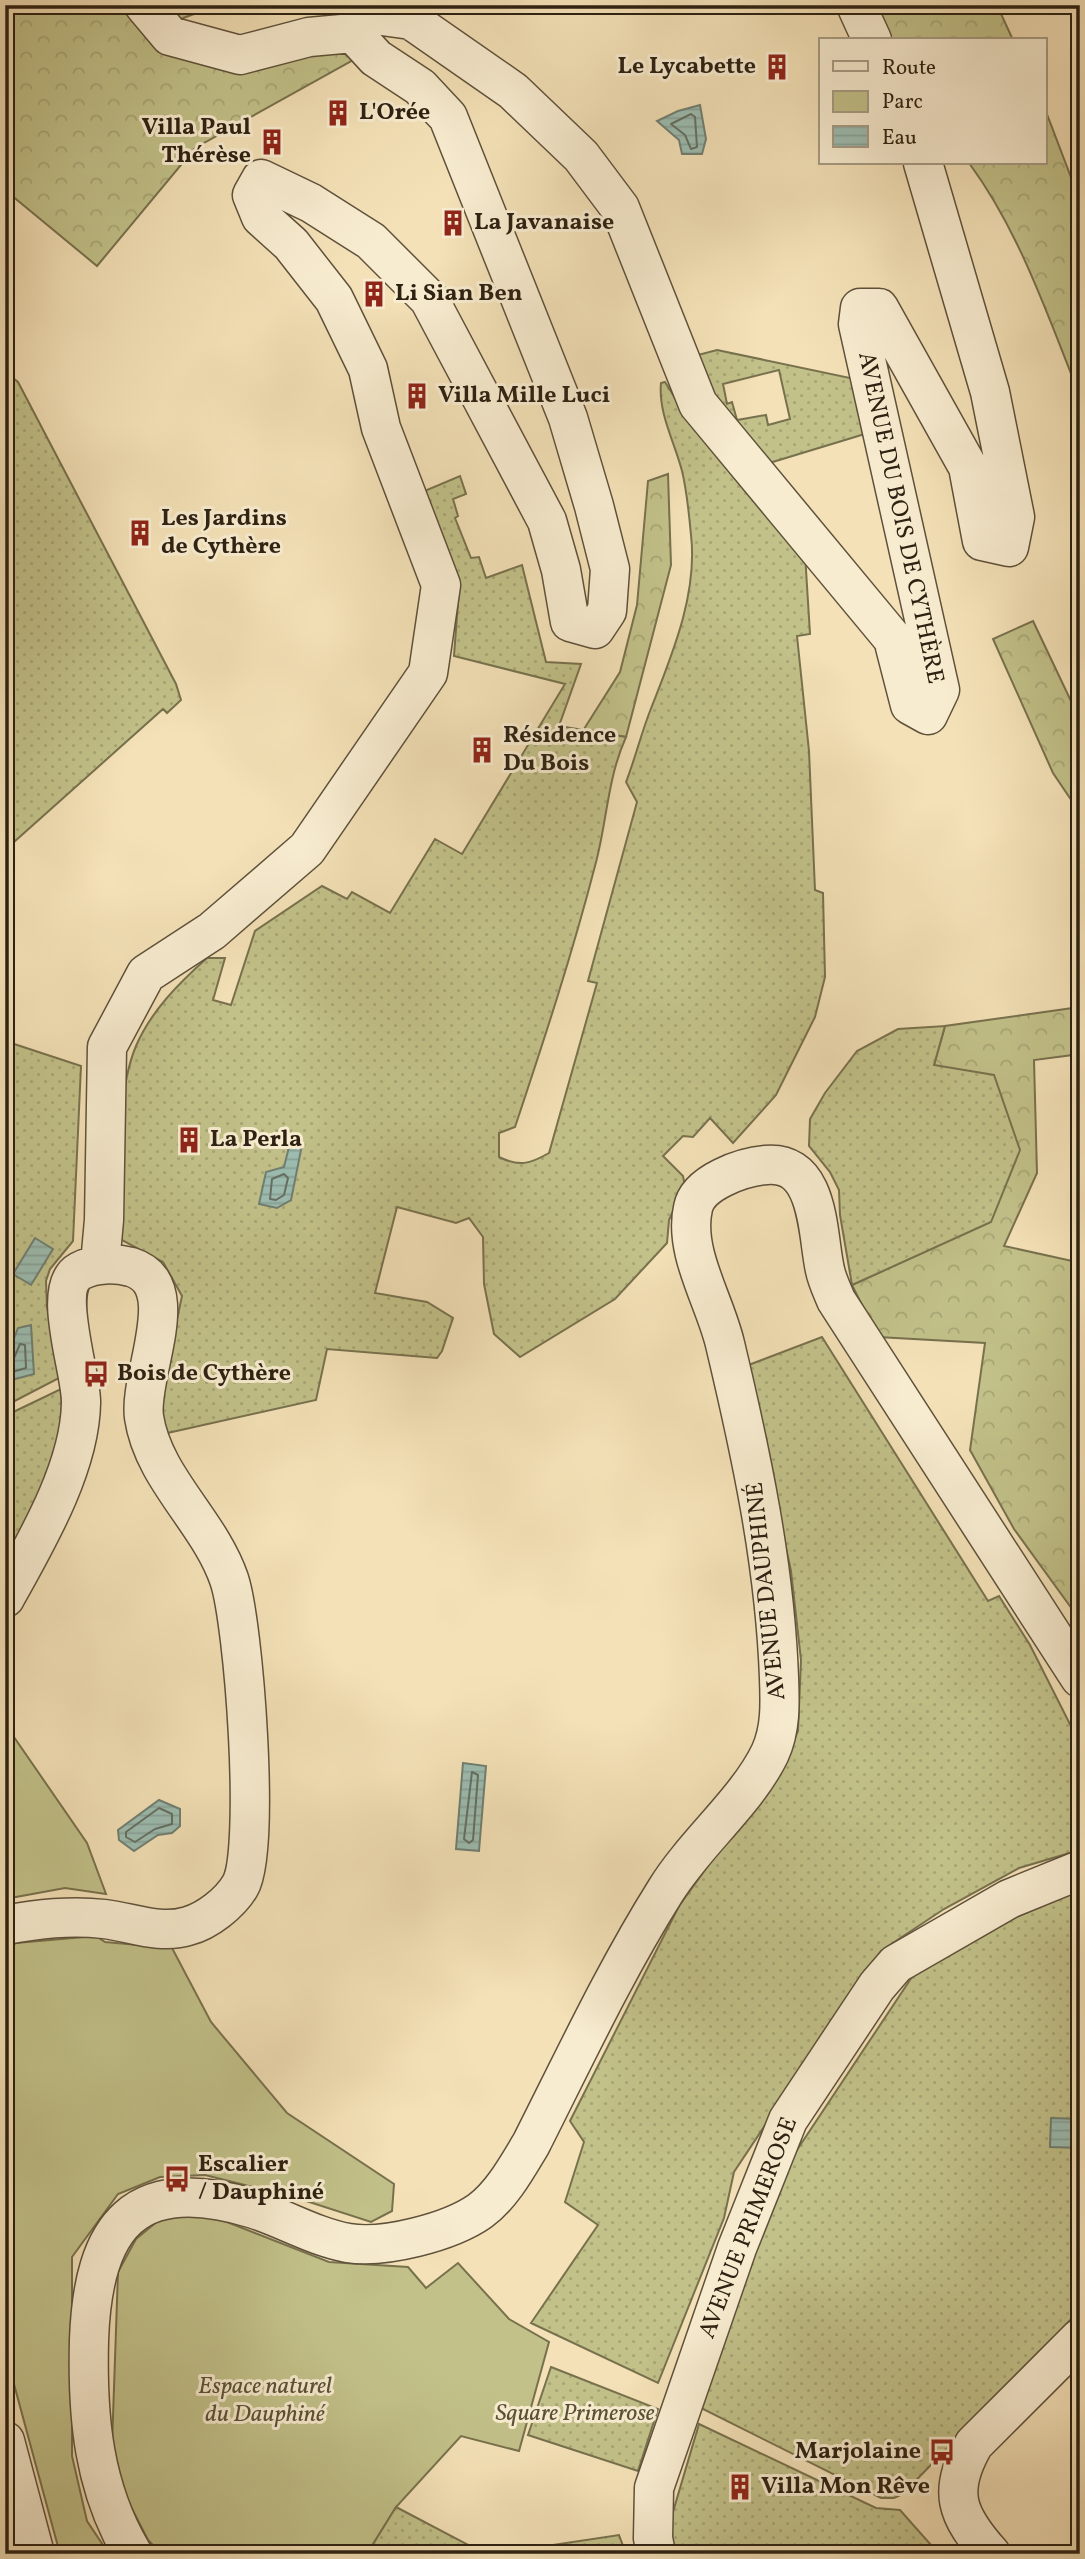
<svg xmlns="http://www.w3.org/2000/svg" width="1085" height="2559" font-family="Vollkorn,serif">
<style>
.green{fill:#c2c189;stroke:#78714e;stroke-width:2}
.forest{fill:url(#forest-crowns);stroke:#78714e;stroke-width:2}
.garden{fill:url(#garden-dots);stroke:#78714e;stroke-width:2;fill-rule:evenodd}
.water{fill:url(#water-rules);stroke:#707f72;stroke-width:2}
.lines{fill:none;stroke-linecap:round;stroke-linejoin:round}
.shore{stroke:#646f62;stroke-width:2}
.street-casing{stroke:#5f513b;stroke-width:41}
.street{stroke:#f8ecd0;stroke-width:38}
.labels{text-anchor:middle;dominant-baseline:central;stroke-width:6;stroke-linejoin:round;paint-order:stroke}
.poi-label{font-size:24px;font-weight:bold;fill:#2d2112;stroke:#f8ecd0;text-anchor:start}
.street-label{font-size:24px;fill:#2d2112;stroke:#f8ecd0}
.park-label{font-size:24px;font-style:italic;fill:#5a5136;stroke:#f8ecd0}
</style>
<defs>
<pattern id="forest-crowns" width="20" height="18" patternUnits="userSpaceOnUse" patternTransform="scale(1.75)"><rect width="20" height="18" fill="#c2c189"/><path d="M2 6a3 3 0 1 1 6 0M12 15a3 3 0 1 1 6 0" fill="none" stroke="#a7a675"/></pattern>
<pattern id="garden-dots" width="8" height="8" patternUnits="userSpaceOnUse" patternTransform="scale(1.75)"><rect width="8" height="8" fill="#c2c189"/><path d="M2 2h.1M6 6h.1" fill="none" stroke="#a7a675" stroke-width="1.8" stroke-linecap="round"/></pattern>
<pattern id="water-rules" width="6" height="5" patternUnits="userSpaceOnUse" patternTransform="scale(1.75)"><rect width="6" height="5" fill="#9cbdb2"/><path d="M0 2.5h6" fill="none" stroke="#87a298"/></pattern>
</defs>
<rect width="100%" height="100%" fill="#f4e1b7"/>
<filter id="stains"><feTurbulence type="fractalNoise" baseFrequency=".00286" numOctaves="4"/><feColorMatrix values="0 0 0 0 .2 0 0 0 0 .09 0 0 0 0 .02 0 0 0 .5 -.17"/></filter>
<radialGradient id="worn" r=".72"><stop offset=".6" stop-color="#630" stop-opacity="0"/><stop offset="1" stop-color="#630" stop-opacity=".3"/></radialGradient>
<path class="green" d="M5,1724L87,1843L106,1894L65,1888L5,1899Z
M96,1936L105,1942L172,1948L211,2022L287,2113L394,2184L392,2211L371,2222L297,2198L205,2175L160,2177L118,2194L72,2257V2456L87,2521L109,2554H60L5,2351V1951L16,1943Z
M204,2213L329,2262L408,2267L426,2288L458,2263L509,2319L549,2342L519,2451L461,2436L396,2507L367,2554H162L148,2540L127,2499L112,2446L118,2272L136,2239L159,2220Z"/>
<path class="forest" d="M5,5H138L196,56L308,25L353,60L195,148L97,266L5,190Z
M873,5H997L1013,40H889Z
M1045,109L1080,201V396C1048,317 1020,232 969,163H1045Z
M668,474L671,565L626,737L584,729L620,672L637,605L648,481Z
M1033,621L1080,720V813L1053,773L993,639Z
M1080,1007V1054L1034,1060L1037,1173L1004,1246L1077,1262L1080,1281V1620L1014,1529L970,1450L985,1343L878,1337L852,1285L990,1222L934,1065L945,1026Z"/>
<path class="garden" d="M165,5H218L178,20Z
M717,350L855,379L868,433L766,464L686,358ZM779,370L790,419L768,425L766,415L737,420L732,402L727,404L723,384Z
M5,372L18,382L176,684L181,700L167,713L163,709L5,850Z
M665,382L680,406L805,554L810,634L797,636L809,751L815,890L823,893L825,977L815,1017L776,1095L733,1143L710,1118L693,1137L683,1136L663,1156L683,1176L685,1186L669,1220L667,1243L615,1299L520,1357L494,1334L484,1284L483,1237L469,1218L456,1223L397,1207L375,1293L427,1302L453,1318L442,1351L437,1358L327,1349L316,1400L163,1434L159,1405L182,1296L163,1262L118,1238C120,1183 115,1095 136,1046C151,1011 179,983 207,958H225L213,1000L231,1005L255,931L322,886L347,899L352,892L390,913L435,839L462,854L565,684L454,656L459,589L415,495L460,476L466,494L453,499L458,516L455,518L471,558L479,557L486,578L522,565L546,662L581,664L559,726L626,737C607,779 607,823 595,866C572,955 544,1040 515,1127L499,1133V1157C519,1167 530,1164 549,1153L597,983L588,981L637,802L626,782C635,759 641,734 650,711C671,657 698,595 691,535C689,514 687,491 682,471C675,443 658,413 661,383Z
M945,1026L934,1065L994,1075L1020,1150L991,1222L852,1285L840,1215L839,1190L830,1172L809,1146L810,1119L825,1093L857,1051L898,1029Z
M5,1041L81,1066L73,1241L50,1269L46,1281L47,1307L61,1377L5,1406Z
M822,1337L988,1601L999,1596L1030,1645L1080,1744V1850L1019,1868L944,1909L881,1951L734,2172L724,2218L658,2383L531,2323L598,2225L565,2202L584,2142L570,2121L679,1906L737,1826L779,1775L798,1731L801,1660L791,1571L746,1366Z
M61,1389C68,1450 31,1507 5,1560V1416Z
M1066,1895H1080V2310L903,2494L894,2498H881L701,2408L781,2174L914,1974L1014,1918Z
M551,2367L658,2409L638,2471L528,2435Z
M699,2424L876,2508L900,2510L939,2554H670V2522Z
M396,2507L474,2548L520,2550L619,2535L626,2554H367Z"/>
<path class="water" d="M700,105L706,139L702,154H682L679,140L657,121L678,111Z
M290,1143L302,1145L291,1200L277,1208L259,1204L266,1172L284,1167Z
M35,1238L53,1249L31,1285L13,1274Z
M31,1325L34,1374L8,1381L5,1361L18,1328Z
M463,1763L486,1766L479,1851L456,1849Z
M159,1800L180,1809V1826L172,1833L158,1835L134,1851L119,1840L118,1830Z
M1051,2118L1080,2119V2148L1050,2147Z"/>
<g class="lines">
<path class="shore" d="M691,114L695,117L697,147L691,149L685,135L671,124Z
M284,1174L288,1178L284,1195L276,1200L270,1199L272,1179Z
M5,1360L14,1358L20,1344L25,1345L26,1368L5,1374
M472,1772L478,1775L473,1840L469,1843L464,1839Z
M159,1808L172,1814V1824L155,1829L135,1842L126,1837V1832Z"/>
<g class="street-casing">
<path id="street" d="M144,5L170,36L240,55L309,37L353,33
M856,5L872,40
M100,1264L104,1220L107,1047L146,974L212,931L307,849L428,673L441,585L381,428L368,369L334,299L291,244L261,217L252,195L261,179L311,203L371,241L429,299L547,521L561,570L570,622L595,629L607,611L610,569L594,506L568,418L448,117L420,87L376,58L353,33L368,14L411,20L513,91L581,156L620,208L698,404L893,639L910,705L928,715L940,690L858,324L860,308H879L968,467L982,541L1009,547L1015,517L990,392L923,163
M5,1598C36,1542 80,1468 81,1403C82,1373 50,1287 80,1271C95,1263 115,1263 131,1267C187,1284 138,1375 144,1417C153,1478 209,1521 229,1579C244,1623 261,1851 240,1886C230,1903 207,1921 188,1926C160,1935 131,1922 104,1919C70,1915 38,1919 5,1925
M5,2441L35,2554
M133,2554C93,2488 87,2416 89,2340C93,2226 134,2172 254,2209C285,2219 315,2237 348,2243C384,2249 450,2232 480,2211C502,2195 517,2167 531,2144C574,2059 615,1971 666,1890C695,1843 747,1801 770,1753C781,1729 780,1703 779,1678C775,1565 751,1453 725,1344C715,1301 683,1252 693,1208C698,1182 743,1167 766,1165C821,1160 817,1236 825,1270C827,1280 832,1290 836,1300L1080,1678
M656,2554L653,2538L654,2488L737,2248L788,2120L877,1986L896,1964L1009,1899L1080,1870
M991,2554C956,2515 947,2491 974,2444L1080,2338"/>
</g>
<use href="#street" class="street"/>
</g>
<defs>
<g id="building-bare" transform="scale(2.1)"><path d="M-4-6H4V6H1V3H-1V6H-4ZM-2.5-4.3h1.7v1.8h-1.7ZM.8-4.3h1.7v1.8H.8ZM-2.5-1h1.7V.8h-1.7ZM.8-1h1.7V.8H.8Z" fill="#8f2418" stroke="#f8ecd0" stroke-width="2.5" paint-order="stroke"/></g>
<g id="bus-bare" transform="scale(2.1)"><path d="M-5-6H5V4H4V6H2V4H-2V6H-4V4H-5ZM-3.5-4V0h7V-4ZM-3.5 1.2v1.5H-2V1.2ZM2 1.2v1.5H3.5V1.2Z" fill="#8f2418" stroke="#f8ecd0" stroke-width="2.5" paint-order="stroke"/></g>
</defs>
<g fill-rule="evenodd">
<use href="#building-bare" x="777" y="67"/>
<use href="#building-bare" x="338" y="113"/>
<use href="#building-bare" x="272" y="142"/>
<use href="#building-bare" x="453" y="223"/>
<use href="#building-bare" x="374" y="294"/>
<use href="#building-bare" x="417" y="396"/>
<use href="#building-bare" x="140" y="533"/>
<use href="#building-bare" x="482" y="750"/>
<use href="#building-bare" x="189" y="1140"/>
<use href="#bus-bare" x="96" y="1374"/>
<use href="#bus-bare" x="177" y="2179"/>
<use href="#bus-bare" x="942" y="2452"/>
<use href="#building-bare" x="740" y="2487"/>
</g>
<g class="labels">
<g class="poi-label">
<text x="756" y="67" text-anchor="end">Le Lycabette</text>
<text x="359" y="113">L'Orée</text>
<text x="251" y="128" text-anchor="end">Villa Paul<tspan x="251" dy="28">Thérèse</tspan></text>
<text x="474" y="223">La Javanaise</text>
<text x="395" y="294">Li Sian Ben</text>
<text x="438" y="396">Villa Mille Luci</text>
<text x="161" y="519">Les Jardins<tspan x="161" dy="28">de Cythère</tspan></text>
<text x="503" y="736">Résidence<tspan x="503" dy="28">Du Bois</tspan></text>
<text x="210" y="1140">La Perla</text>
<text x="117" y="1374">Bois de Cythère</text>
<text x="198" y="2165">Escalier<tspan x="198" dy="28">/ Dauphiné</tspan></text>
<text x="921" y="2452" text-anchor="end">Marjolaine</text>
<text x="761" y="2487">Villa Mon Rêve</text>
</g>
<g class="street-label">
<text transform="translate(900 518) rotate(78)">AVENUE DU BOIS DE CYTHÈRE</text>
<text transform="translate(767 1591) rotate(-96)">AVENUE DAUPHINÉ</text>
<text transform="translate(749 2228) rotate(-69)">AVENUE PRIMEROSE</text>
</g>
<g class="park-label">
<text x="265" y="2387">Espace naturel<tspan x="265" dy="28">du Dauphiné</tspan></text>
<text x="575" y="2414">Square Primerose</text>
</g>
</g>
<rect width="1085" height="2559" fill="none" stroke="#f4e1b7" stroke-width="28"/>
<rect x="7" y="7" width="1071" height="2545" fill="none" stroke="#2d2112" stroke-width="3.5"/>
<rect x="14" y="14" width="1057" height="2531" fill="none" stroke="#2d2112" stroke-width="2"/>
<rect x="819" y="38" width="228" height="126" fill="#f8ecd0" stroke="#a79b84" stroke-width="2"/>
<rect x="833" y="61" width="35" height="10" fill="#f8ecd0" stroke="#a79b84" stroke-width="2"/>
<text x="882" y="74" font-size="21" fill="#2d2112">Route</text>
<rect x="833" y="91" width="35" height="21" fill="#c2c189" stroke="#a79b84" stroke-width="2"/>
<text x="882" y="108" font-size="21" fill="#2d2112">Parc</text>
<rect x="833" y="126" width="35" height="21" fill="url(#water-rules)" stroke="#a79b84" stroke-width="2"/>
<text x="882" y="144" font-size="21" fill="#2d2112">Eau</text>
<rect width="100%" height="100%" filter="url(#stains)"/>
<rect width="100%" height="100%" fill="url(#worn)"/>
</svg>
